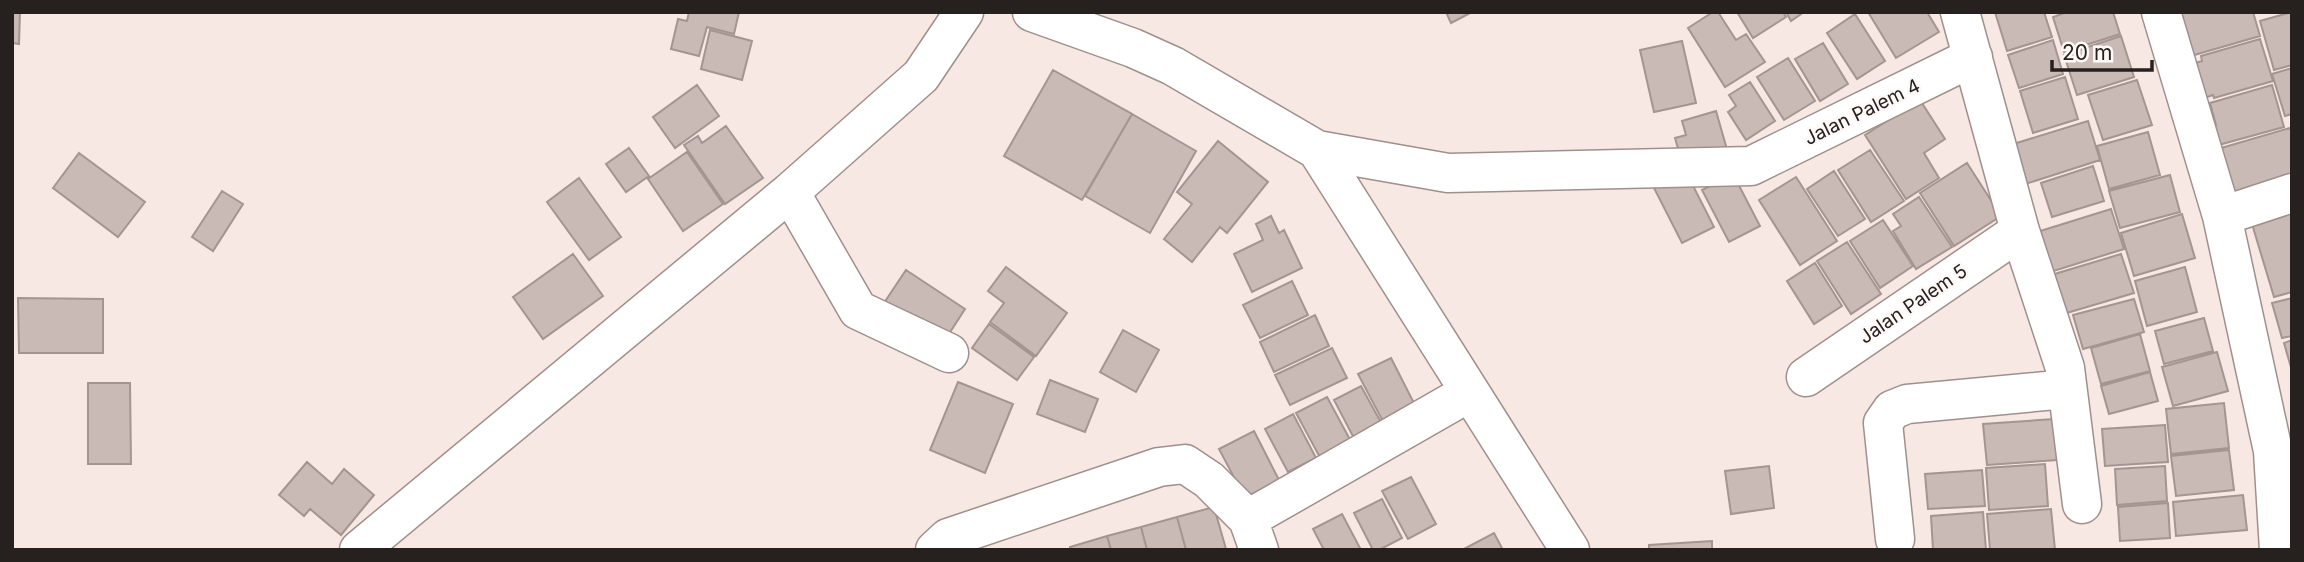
<svg xmlns="http://www.w3.org/2000/svg" width="2304" height="562" font-family="Inter,sans-serif">
<style>
.building{fill:#c9bab6;stroke:#a49591;stroke-width:2}
.lines{fill:none;stroke-linecap:round;stroke-linejoin:round}
.minor-casing{stroke:#9f908c;stroke-width:41}
.minor{stroke:#fff;stroke-width:38}
.labels{text-anchor:middle;dominant-baseline:central;stroke-width:5;stroke-linejoin:round;paint-order:stroke}
.street-label{font-size:19px;fill:#26211f;stroke:#fef8f6}
</style>
<rect width="100%" height="100%" fill="#f8e8e4"/>
<path class="building" d="M12,12H20L19,44L12,43Z
M689,12H739L734,34L707,27L699,56L671,49L678,19L687,21Z
M1446,12H1472L1451,23Z
M1713,12H1718L1736,40L1746,34L1765,62L1725,87L1688,28Z
M1737,12H1783L1786,17L1753,38Z
M1786,12H1804L1791,21Z
M1868,12H1927L1939,32L1896,58Z
M1995,12H2044L2052,37L2007,51Z
M2067,12H2113L2120,34L2064,52L2053,17Z
M2170,12H2253L2260,36L2184,58Z
M2292,12V65L2274,70L2260,21Z
M1855,14L1885,61L1857,79L1827,33Z
M710,30L752,41L742,80L701,69Z
M2121,36L2134,77L2077,95L2064,55Z
M2260,39L2273,81L2214,98L2213,95L2195,101V63L2202,61L2201,56Z
M2053,40L2063,74L2019,88L2008,55Z
M1682,41L1696,103L1654,112L1640,50Z
M1823,43L1848,84L1820,101L1795,59Z
M1788,58L1815,101L1784,120L1757,77Z
M2292,68V114L2285,116L2272,74Z
M1053,70L1132,114L1082,200L1004,156Z
M2065,77L2078,119L2033,133L2020,91Z
M2137,80L2152,125L2103,140L2088,95Z
M1750,82L1775,121L1746,140L1728,112L1736,106L1729,95Z
M697,85L719,116L675,148L653,117Z
M2272,85L2284,127L2204,149L2198,129L2216,125L2210,103Z
M1920,100L1945,139L1924,153L1939,178L1906,199L1865,135Z
M1716,111L1728,153L1681,159L1675,138L1686,135L1682,121Z
M1132,114L1196,151L1150,233L1085,196Z
M2088,121L2100,160L2019,186L2007,146Z
M726,126L763,178L725,204L684,145L698,136L702,143Z
M2290,128L2292,135V180L2225,200L2211,151Z
M2148,132L2160,175L2109,189L2097,146Z
M1218,141L1268,182L1227,233L1220,227L1192,262L1164,239L1192,204L1177,192Z
M629,148L649,176L626,192L606,164Z
M1870,150L1904,201L1871,222L1838,170Z
M687,152L723,204L683,231L648,179Z
M79,153L145,202L118,237L53,188Z
M1967,163L2001,216L1954,246L1920,193Z
M2093,166L2104,201L2052,217L2041,183Z
M1685,170L1714,227L1682,243L1653,186Z
M1834,171L1865,219L1838,236L1807,189Z
M1733,174L1760,226L1729,242L1702,190Z
M2170,175L2180,212L2120,228L2109,191Z
M1796,177L1837,241L1800,265L1759,200Z
M579,178L621,237L589,260L547,202Z
M222,191L243,204L213,251L192,237Z
M1919,197L1952,247L1916,269L1893,231L1901,226L1893,214Z
M2111,209L2124,249L2047,273L2034,233Z
M2292,213V292L2274,297L2252,224Z
M2182,214L2195,258L2134,276L2121,233Z
M1271,216L1279,233L1284,230L1302,268L1252,292L1234,254L1263,240L1256,224Z
M1883,220L1913,266L1880,288L1850,241Z
M1847,242L1881,294L1851,314L1817,261Z
M573,254L603,296L543,339L513,297Z
M2121,254L2134,293L2060,315L2048,276Z
M1815,263L1842,306L1814,324L1787,281Z
M1006,267L1067,313L1036,356L990,322L1004,303L988,291Z
M2185,267L2197,312L2147,326L2135,281Z
M906,270L965,309L943,343L884,303Z
M1292,281L1308,315L1260,338L1243,305Z
M18,298L103,299V353H19Z
M2292,298V336L2282,338L2272,303Z
M2134,299L2144,332L2083,349L2073,315Z
M1315,315L1329,346L1274,372L1260,342Z
M2204,318L2213,351L2164,364L2155,331Z
M989,324L1034,357L1017,380L972,348Z
M1123,330L1159,350L1136,392L1100,372Z
M2140,334L2150,371L2101,384L2091,348Z
M2292,340V371L2284,343Z
M1332,348L1347,378L1290,405L1275,375Z
M2217,352L2228,391L2173,406L2162,367Z
M1391,358L1420,415L1388,431L1358,374Z
M2150,372L2158,401L2109,414L2101,386Z
M1050,380L1098,399L1085,432L1037,414Z
M958,382L1013,404L985,473L930,450Z
M88,383H130L131,464H88Z
M1361,386L1384,428L1356,442L1334,400Z
M1327,397L1354,447L1323,463L1296,413Z
M2224,403L2229,448L2171,454L2166,409Z
M1293,414L1316,458L1288,472L1265,429Z
M2054,419L2057,460L1987,465L1983,424Z
M2165,425L2168,462L2105,466L2102,429Z
M1254,431L1279,480L1245,498L1219,449Z
M2229,450L2234,490L2176,496L2171,456Z
M307,462L332,484L344,469L374,495L341,535L310,509L304,516L279,495Z
M2045,464L2048,506L1989,510L1986,468Z
M1769,466L1774,508L1731,514L1725,471Z
M2165,466L2167,501L2117,505L2115,469Z
M1982,470L1985,506L1928,509L1925,474Z
M1411,477L1436,524L1408,539L1382,491Z
M2243,495L2247,530L2176,536L2173,502Z
M1382,499L1402,538L1379,550H1373L1354,513Z
M2168,503L2170,538L2120,541L2118,507Z
M1214,507L1226,549L1186,550L1177,517Z
M2051,509L2055,550H1990L1987,514Z
M1983,512L1986,550H1933L1931,516Z
M1342,514L1361,550H1324L1313,529Z
M1177,517L1186,550H1147L1141,527Z
M1141,527L1147,550H1111L1107,536Z
M1494,533L1503,550H1462Z
M1107,536L1111,550H1070V547Z
M1712,541V550H1649V545Z"/>
<g class="lines">
<g class="minor-casing">
<path id="minor" d="M1032,12L1133,48L1173,66L1317,150L1570,550
M1960,12L2020,231L2065,368L2082,504
M2161,12L2222,216L2273,451L2279,550
M1317,150L1448,173L1751,166L1973,57
M790,192L858,310L949,353
M2222,216L2292,193
M1806,377L2020,231
M1248,519L1470,392
M1895,539L1883,423L1892,410L1907,404L2067,389
M359,550L790,192L921,76L964,12
M935,550L948,538L1159,467L1185,464L1209,480L1248,519L1259,550"/>
</g>
<use href="#minor" class="minor"/>
</g>
<g class="labels">
<g class="street-label">
<text transform="translate(1862 112) rotate(-26)">Jalan Palem 4</text>
<text transform="translate(1913 304) rotate(-34)">Jalan Palem 5</text>
</g>
</g>
<rect width="2304" height="562" fill="none" stroke="#26211f" stroke-width="28"/>
<path d="M2052 60v10h100v-10" fill="none" stroke="#26211f" stroke-width="3.5"/>
<text x="2062" y="60" font-size="21" fill="#26211f" stroke="#fef8f6" stroke-width="5" paint-order="stroke">20 m</text>
</svg>
